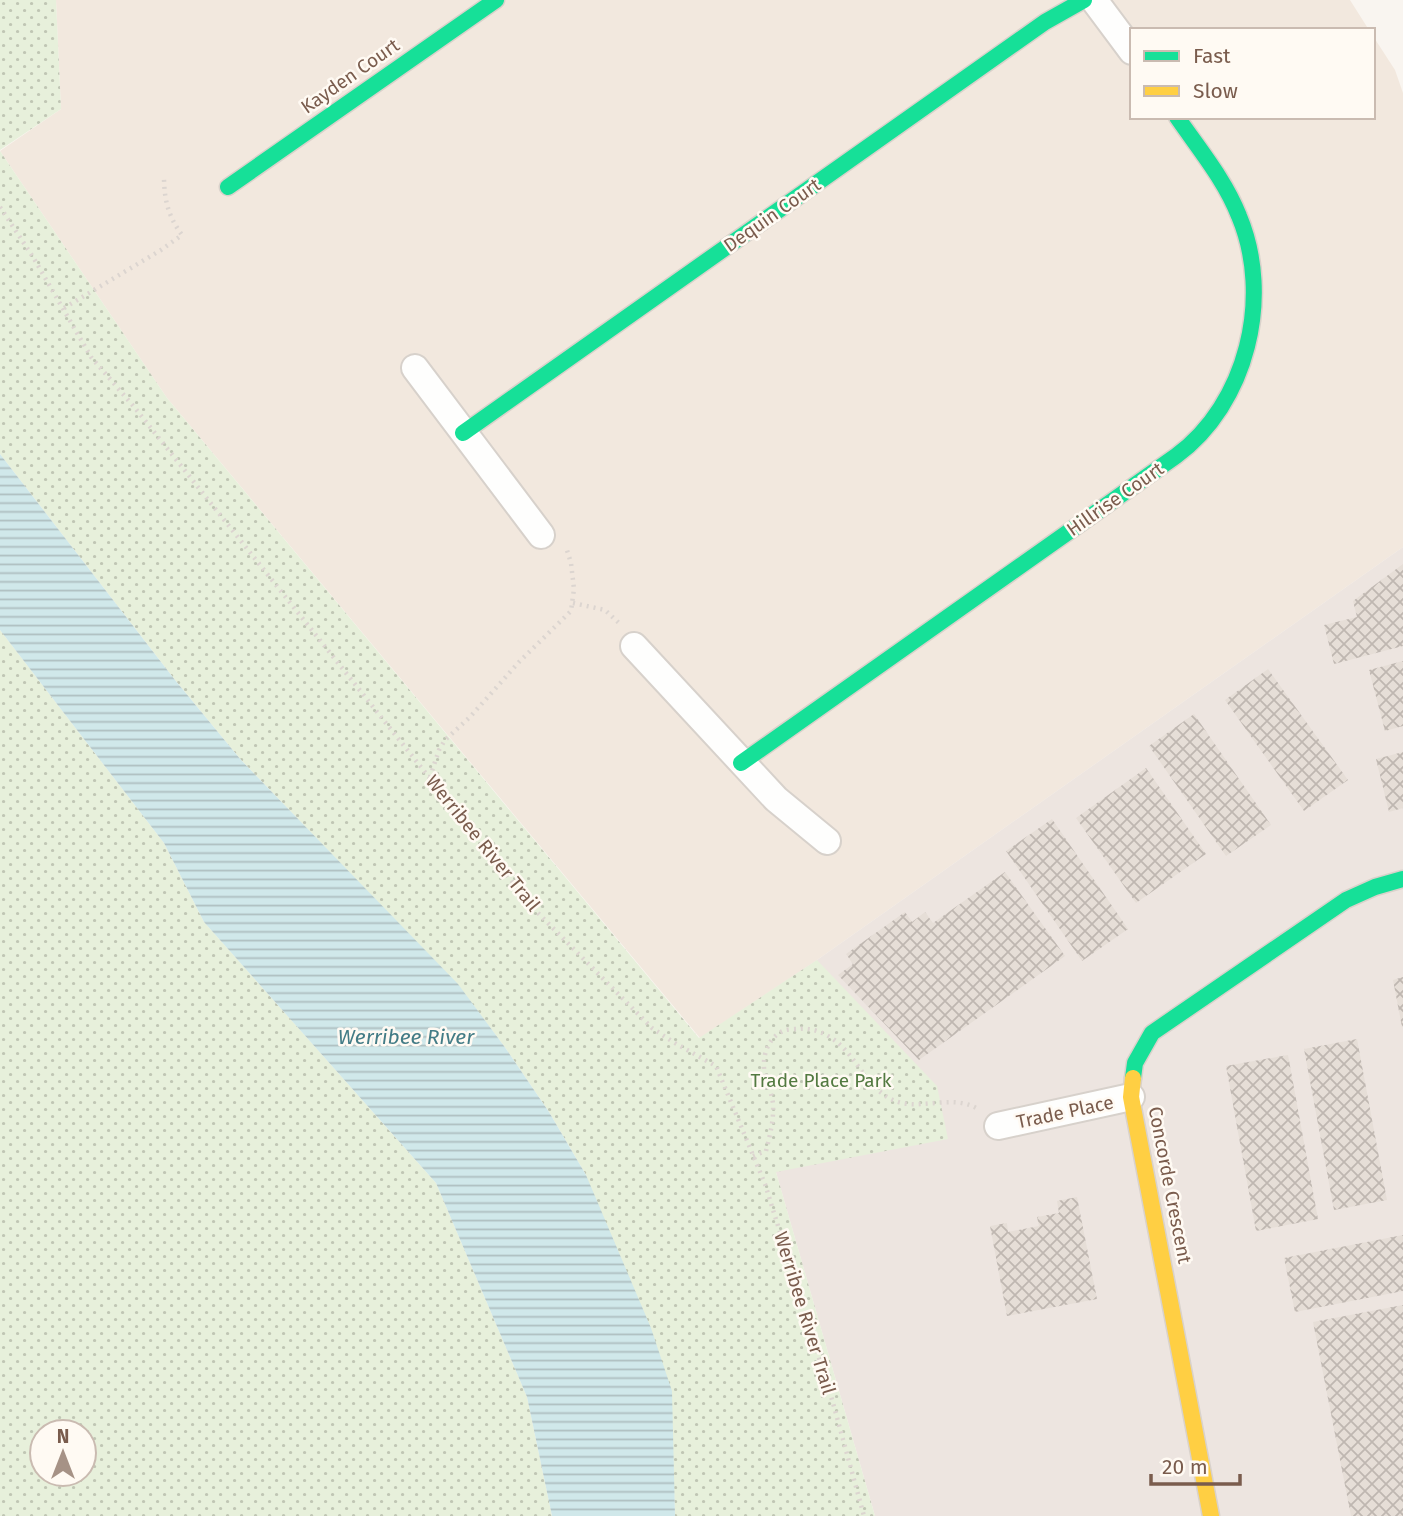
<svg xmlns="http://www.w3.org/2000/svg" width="1403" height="1516" font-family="'Fira Sans',sans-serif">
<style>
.residential{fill:#f2e8de}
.industrial{fill:#ede5e0}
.park{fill:url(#park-dots);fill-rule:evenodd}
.water{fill:url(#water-rules)}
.building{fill:url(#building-cross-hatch)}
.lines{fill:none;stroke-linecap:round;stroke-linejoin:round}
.street-casing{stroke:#d7d1cb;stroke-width:30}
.fast-casing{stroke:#d9d2cb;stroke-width:19}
.slow-casing{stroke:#d9d2cb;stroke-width:19}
.path{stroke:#dcd5d0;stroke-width:4.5;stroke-dasharray:2 5;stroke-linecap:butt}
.street{stroke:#fefefd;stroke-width:26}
.fast{stroke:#16e098;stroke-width:16}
.slow{stroke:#ffcf43;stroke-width:16}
.labels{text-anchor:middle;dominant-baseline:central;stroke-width:5;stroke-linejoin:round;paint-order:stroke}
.street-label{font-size:19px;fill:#7a5c4d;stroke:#fffaf3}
.park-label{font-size:19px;fill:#537a41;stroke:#fffaf3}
.water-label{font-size:21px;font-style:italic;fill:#437c86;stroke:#fffaf3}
</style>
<defs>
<pattern id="park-dots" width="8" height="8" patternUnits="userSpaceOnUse" patternTransform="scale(1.75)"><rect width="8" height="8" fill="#e7f0db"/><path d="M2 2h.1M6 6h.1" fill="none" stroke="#c0c6b4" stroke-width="1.8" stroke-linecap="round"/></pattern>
<pattern id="water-rules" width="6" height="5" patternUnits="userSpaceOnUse" patternTransform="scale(1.75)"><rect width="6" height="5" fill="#d0e8ea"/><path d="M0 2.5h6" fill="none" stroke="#aebfc0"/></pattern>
<pattern id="building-cross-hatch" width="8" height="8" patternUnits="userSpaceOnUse" patternTransform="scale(1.75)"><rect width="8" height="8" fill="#e6ded7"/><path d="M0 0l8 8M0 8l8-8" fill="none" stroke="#bfb7b1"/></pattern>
</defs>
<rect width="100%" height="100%" fill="#f9f5f0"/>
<path class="residential" d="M56,0H1350L1369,30H1132V117H1373V36L1395,70L1403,93V547L817,960L700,1038L167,398L0,151L61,109Z"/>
<path class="industrial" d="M1403,547V1516H875L769,1148L700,1038L817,960Z"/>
<path class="park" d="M0,0H56L61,109L0,150Z
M0,151L167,398L699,1038L817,960L937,1086L948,1139L776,1172L875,1516H675L673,1466L586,1175L549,1112L504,1046L458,985L241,760L175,680L0,454Z
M0,630L164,843L204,922L436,1183L527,1397L552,1516H0ZM42,1432H84V1474H42Z"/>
<path class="water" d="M0,454L175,680L241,760L458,984L504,1046L549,1112L586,1175L651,1328L672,1391L675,1516H552L527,1397L436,1183L204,922L164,843L0,630Z"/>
<path class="building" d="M1403,564V646L1334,664L1324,625L1357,617L1353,601Z
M1403,661V726L1385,731L1369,670Z
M1268,669L1348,780L1304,811L1225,700Z
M1194,714L1271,825L1226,856L1149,746Z
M1403,752V808L1389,812L1376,759Z
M1146,768L1206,854L1136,903L1076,818Z
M1052,819L1128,929L1082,961L1006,851Z
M1005,872L1065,956L919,1060L838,975L853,964L846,954L905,912L912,922L925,912L933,923Z
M1403,977V1027H1402L1393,980Z
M1357,1039L1387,1200L1334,1210L1304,1049Z
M1288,1055L1318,1219L1256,1231L1226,1066Z
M1077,1197L1097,1299L1007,1316L990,1226L1007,1223L1008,1232L1039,1226L1037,1217L1059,1213L1057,1201Z
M1403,1235V1291L1295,1312L1284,1258Z
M1403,1305V1516H1351L1313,1322Z"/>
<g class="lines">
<g class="street-casing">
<path id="street" d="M1094,0L1132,51
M415,368L541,535
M634,646L776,799L827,841
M998,1126L1131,1097"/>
</g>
<g class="fast-casing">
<path id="fast" d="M228,187L496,0
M463,433L1045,22L1084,0
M741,763L1176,456C1247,404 1273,297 1239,216C1225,180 1199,149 1177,117
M1133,1078L1135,1063L1152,1033L1346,900L1375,887L1403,879"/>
</g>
<g class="slow-casing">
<path id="slow" d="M1133,1078L1131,1097L1211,1516"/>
</g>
<path class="path" d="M0,207L33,257L91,357L135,408L534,909L652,1028L673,1042L716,1066L765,1184L833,1403L864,1516
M64,308L161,250L182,235C168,216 164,199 164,176
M573,603L605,610L620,624
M430,777L439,750L445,740L470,717L519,662L571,611L574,589L571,563L566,547
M753,1156L766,1151C770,1135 774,1120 773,1104C772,1091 764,1080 764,1067C763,1054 769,1037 783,1031C786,1029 794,1029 799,1029C812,1027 828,1034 838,1043C857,1059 867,1086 889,1098C916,1114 950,1092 978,1109"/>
<use href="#street" class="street"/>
<use href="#fast" class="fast"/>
<use href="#slow" class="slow"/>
</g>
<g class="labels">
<g class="street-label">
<text transform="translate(350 76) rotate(-35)">Kayden Court</text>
<text transform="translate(772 215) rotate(-35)">Dequin Court</text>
<text transform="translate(1115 499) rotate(-35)">Hillrise Court</text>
<text transform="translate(483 843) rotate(51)">Werribee River Trail</text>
<text transform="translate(1065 1112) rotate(-12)">Trade Place</text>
<text transform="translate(1170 1185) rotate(79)">Concorde Crescent</text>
<text transform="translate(805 1313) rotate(73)">Werribee River Trail</text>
</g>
<g class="park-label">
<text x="821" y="1080">Trade Place Park</text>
</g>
<g class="water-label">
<text x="406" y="1037">Werribee River</text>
</g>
</g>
<rect x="1130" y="28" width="245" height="91" fill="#fffaf3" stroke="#cabbb1" stroke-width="2"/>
<rect x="1144" y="51" width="35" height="10" fill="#16e098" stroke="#cabbb1" stroke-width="2"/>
<text x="1193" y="63" font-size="21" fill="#7a5c4d">Fast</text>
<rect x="1144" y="86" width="35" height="10" fill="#ffcf43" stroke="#cabbb1" stroke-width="2"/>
<text x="1193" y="98" font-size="21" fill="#7a5c4d">Slow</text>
<g transform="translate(63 1453)"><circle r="33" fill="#fffaf3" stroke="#cabbb1" stroke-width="2"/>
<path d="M0-5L12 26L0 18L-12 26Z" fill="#a69286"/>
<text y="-10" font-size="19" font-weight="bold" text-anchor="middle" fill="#7a5c4d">N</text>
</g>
<path d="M1151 1474v10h89v-10" fill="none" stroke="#7a5c4d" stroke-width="3.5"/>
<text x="1162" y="1474" font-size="21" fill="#7a5c4d" stroke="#fffaf3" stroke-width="5" paint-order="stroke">20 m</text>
</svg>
